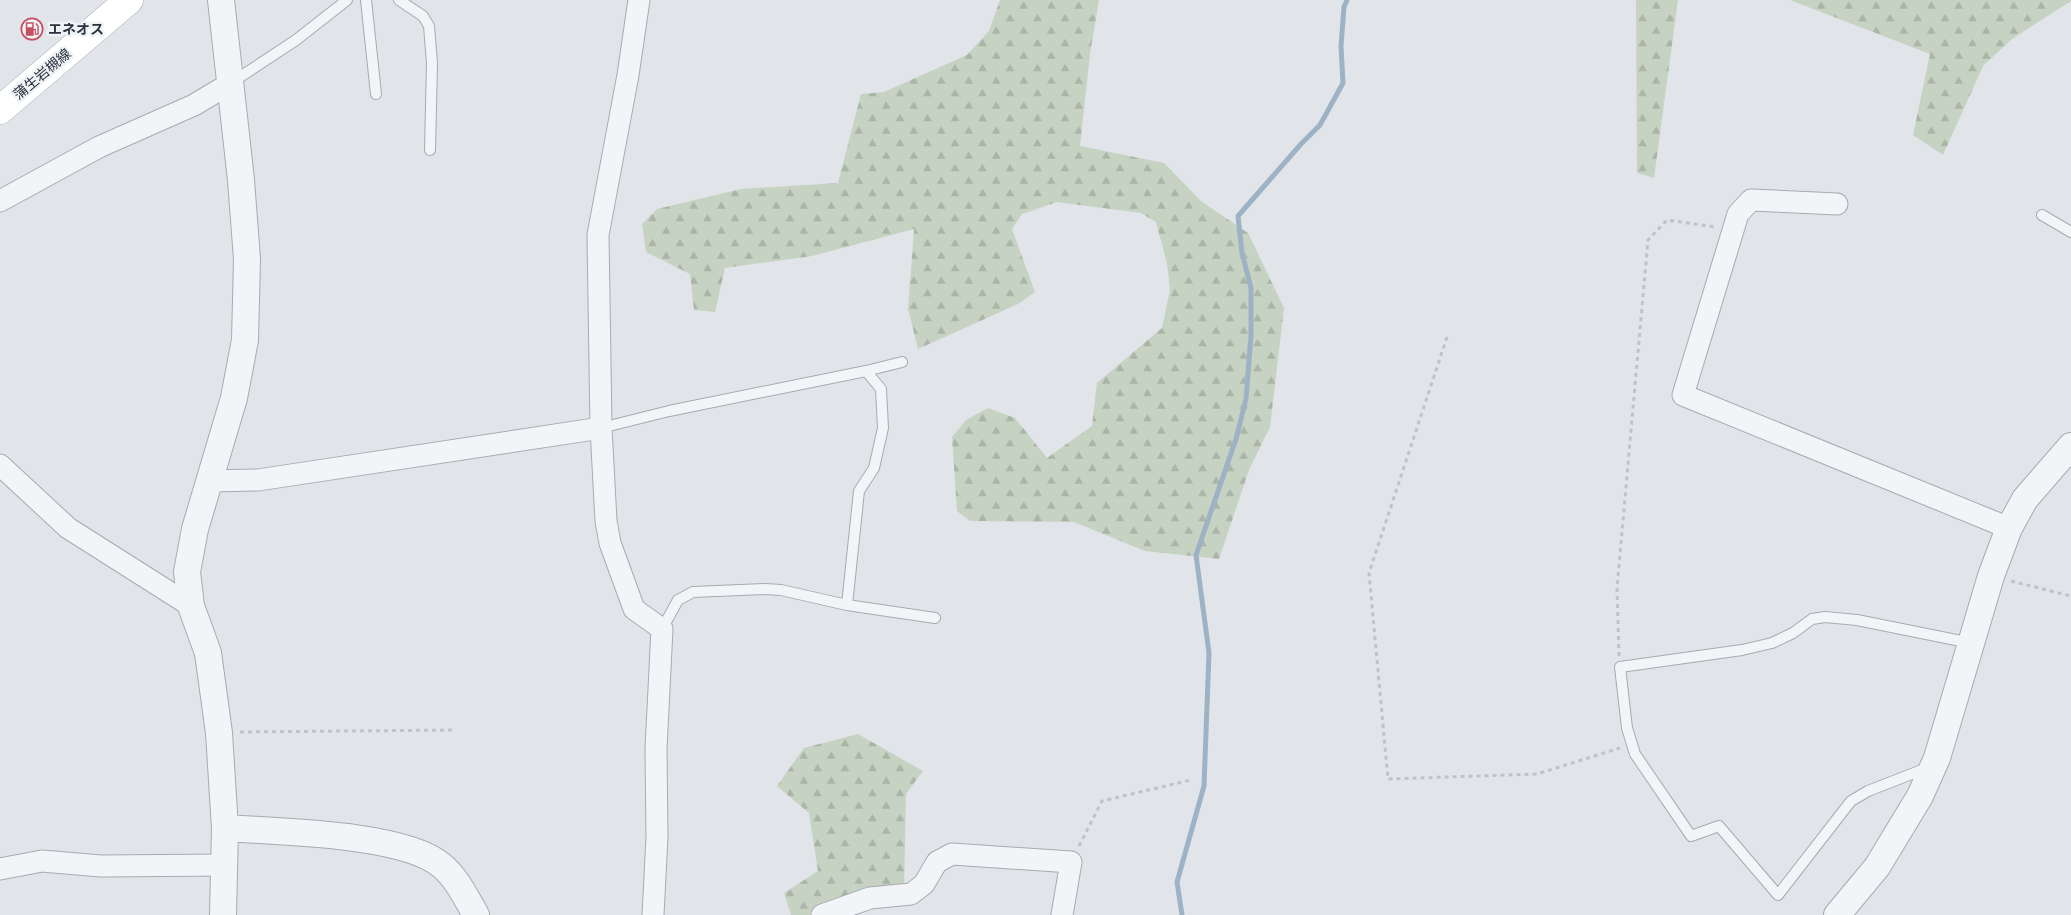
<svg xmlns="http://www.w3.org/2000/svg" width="2071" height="915" font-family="Arial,'Noto Sans JP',sans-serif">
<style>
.forest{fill:url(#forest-firs)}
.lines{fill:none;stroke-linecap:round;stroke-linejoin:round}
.stream{stroke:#9eb2c6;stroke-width:5}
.service-casing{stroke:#a6abb2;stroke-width:12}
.minor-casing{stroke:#a6abb2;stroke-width:23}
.tertiary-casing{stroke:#a6abb2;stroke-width:28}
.secondary-casing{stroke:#a6abb2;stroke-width:29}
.path{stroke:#bfc2c7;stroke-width:3;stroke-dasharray:4 4;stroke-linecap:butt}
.service{stroke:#f3f4f7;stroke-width:10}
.minor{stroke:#f3f4f7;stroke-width:21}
.tertiary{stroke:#f3f4f7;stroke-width:26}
.secondary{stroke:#fff;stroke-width:28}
.labels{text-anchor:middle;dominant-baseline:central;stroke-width:5;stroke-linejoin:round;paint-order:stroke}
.poi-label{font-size:14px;font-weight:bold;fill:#2a323f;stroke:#f0f3f6;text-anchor:start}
.street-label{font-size:14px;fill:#2a323f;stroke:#f0f3f6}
</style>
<defs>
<pattern id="forest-firs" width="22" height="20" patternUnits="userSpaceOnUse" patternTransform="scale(1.25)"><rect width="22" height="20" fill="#c6d2c2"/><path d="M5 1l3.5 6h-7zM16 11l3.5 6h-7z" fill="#aab5a8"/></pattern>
</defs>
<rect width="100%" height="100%" fill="#e1e4e8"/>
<path class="forest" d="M1000,0H1099L1090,54L1080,146L1164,163L1202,202L1248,233L1284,308L1270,427L1249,470L1219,559L1145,551L1074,522L970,521L957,511L952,437L966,420L988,408L1015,418L1047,458L1092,426L1097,383L1162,328L1170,290L1167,263L1156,222L1141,213L1057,202L1022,214L1012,229L1035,292L1018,304L918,349L908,309L914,229L812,256L725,268L715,312L694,310L690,274L646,252L642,224L657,209L741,189L838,183L861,94L884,92L967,55L989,31Z
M1636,0H1678L1654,178L1637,173Z
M1790,0H2071V1L2012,39L1983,66L1943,155L1913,135L1930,54Z
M858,734L923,771L906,794L904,888L809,915H791L784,893L818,871L809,813L777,786L804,748Z"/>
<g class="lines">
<path class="stream" d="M1182,915L1177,882L1204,786L1209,653L1196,555L1236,439L1246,399L1251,335V288L1242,253L1238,216L1301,144L1320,125L1343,83L1341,46L1344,7L1347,0"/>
<g class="service-casing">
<path id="service" d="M366,0L376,94
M399,0L423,16L429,26L432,63L430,150
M231,83L296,40L347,0
M2042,215L2071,232
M866,371L902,362
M601,428L669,411L866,371L881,389L883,428L874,468L859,491L847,605
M662,629L678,600L693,592L765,589L781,590L847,605L935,618
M1927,768L1868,791L1851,801L1778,895L1719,826L1691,836L1635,754L1627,728L1620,667L1742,650L1772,643L1793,633L1812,619L1825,617L1857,620L1971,643"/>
</g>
<g class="minor-casing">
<path id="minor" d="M639,0L628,75L598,235L601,428L606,521L610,543L634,609L662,629L656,749L657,837L653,915
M0,201L99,147L194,105L231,83
M1837,204L1751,200L1738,214L1683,395L2009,528
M0,465L68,528L191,606
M210,481L258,480L601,428
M0,869L42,861L101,866L225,865
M822,915L870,898L911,894L924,884L937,862L952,854L1071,862L1062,915"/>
</g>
<g class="tertiary-casing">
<path id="tertiary" d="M221,0L241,180L247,259L245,340L234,398L195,529L187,572L191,606L208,653L219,733L225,828L223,915
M225,828C278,832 402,833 441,865C457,878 466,898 476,915
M1837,915L1877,867L1920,796L1937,758L1991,576L2009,528L2025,499L2071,446"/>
</g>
<g class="secondary-casing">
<path id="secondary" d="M0,110L129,0"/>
</g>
<path class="path" d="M1447,337L1369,573L1388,779L1537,774L1620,748
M2011,581L2071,596
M1619,656L1617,588L1648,240L1667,220L1716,227
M240,732L456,730
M1079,846L1102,801L1191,780"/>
<use href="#service" class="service"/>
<use href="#minor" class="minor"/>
<use href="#tertiary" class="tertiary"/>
<use href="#secondary" class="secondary"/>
</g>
<defs>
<g id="fuel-ring" transform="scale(1.125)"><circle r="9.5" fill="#f0f3f6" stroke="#c54e61" stroke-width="1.5"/><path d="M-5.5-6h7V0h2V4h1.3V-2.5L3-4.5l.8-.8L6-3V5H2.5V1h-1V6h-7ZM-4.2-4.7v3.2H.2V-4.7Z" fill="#c54e61"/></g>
</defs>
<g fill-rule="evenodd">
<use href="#fuel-ring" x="32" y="29"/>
</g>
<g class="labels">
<g class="poi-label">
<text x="48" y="29">エネオス</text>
</g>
<g class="street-label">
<text transform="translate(42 74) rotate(-40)">蒲生岩槻線</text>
</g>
</g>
</svg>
